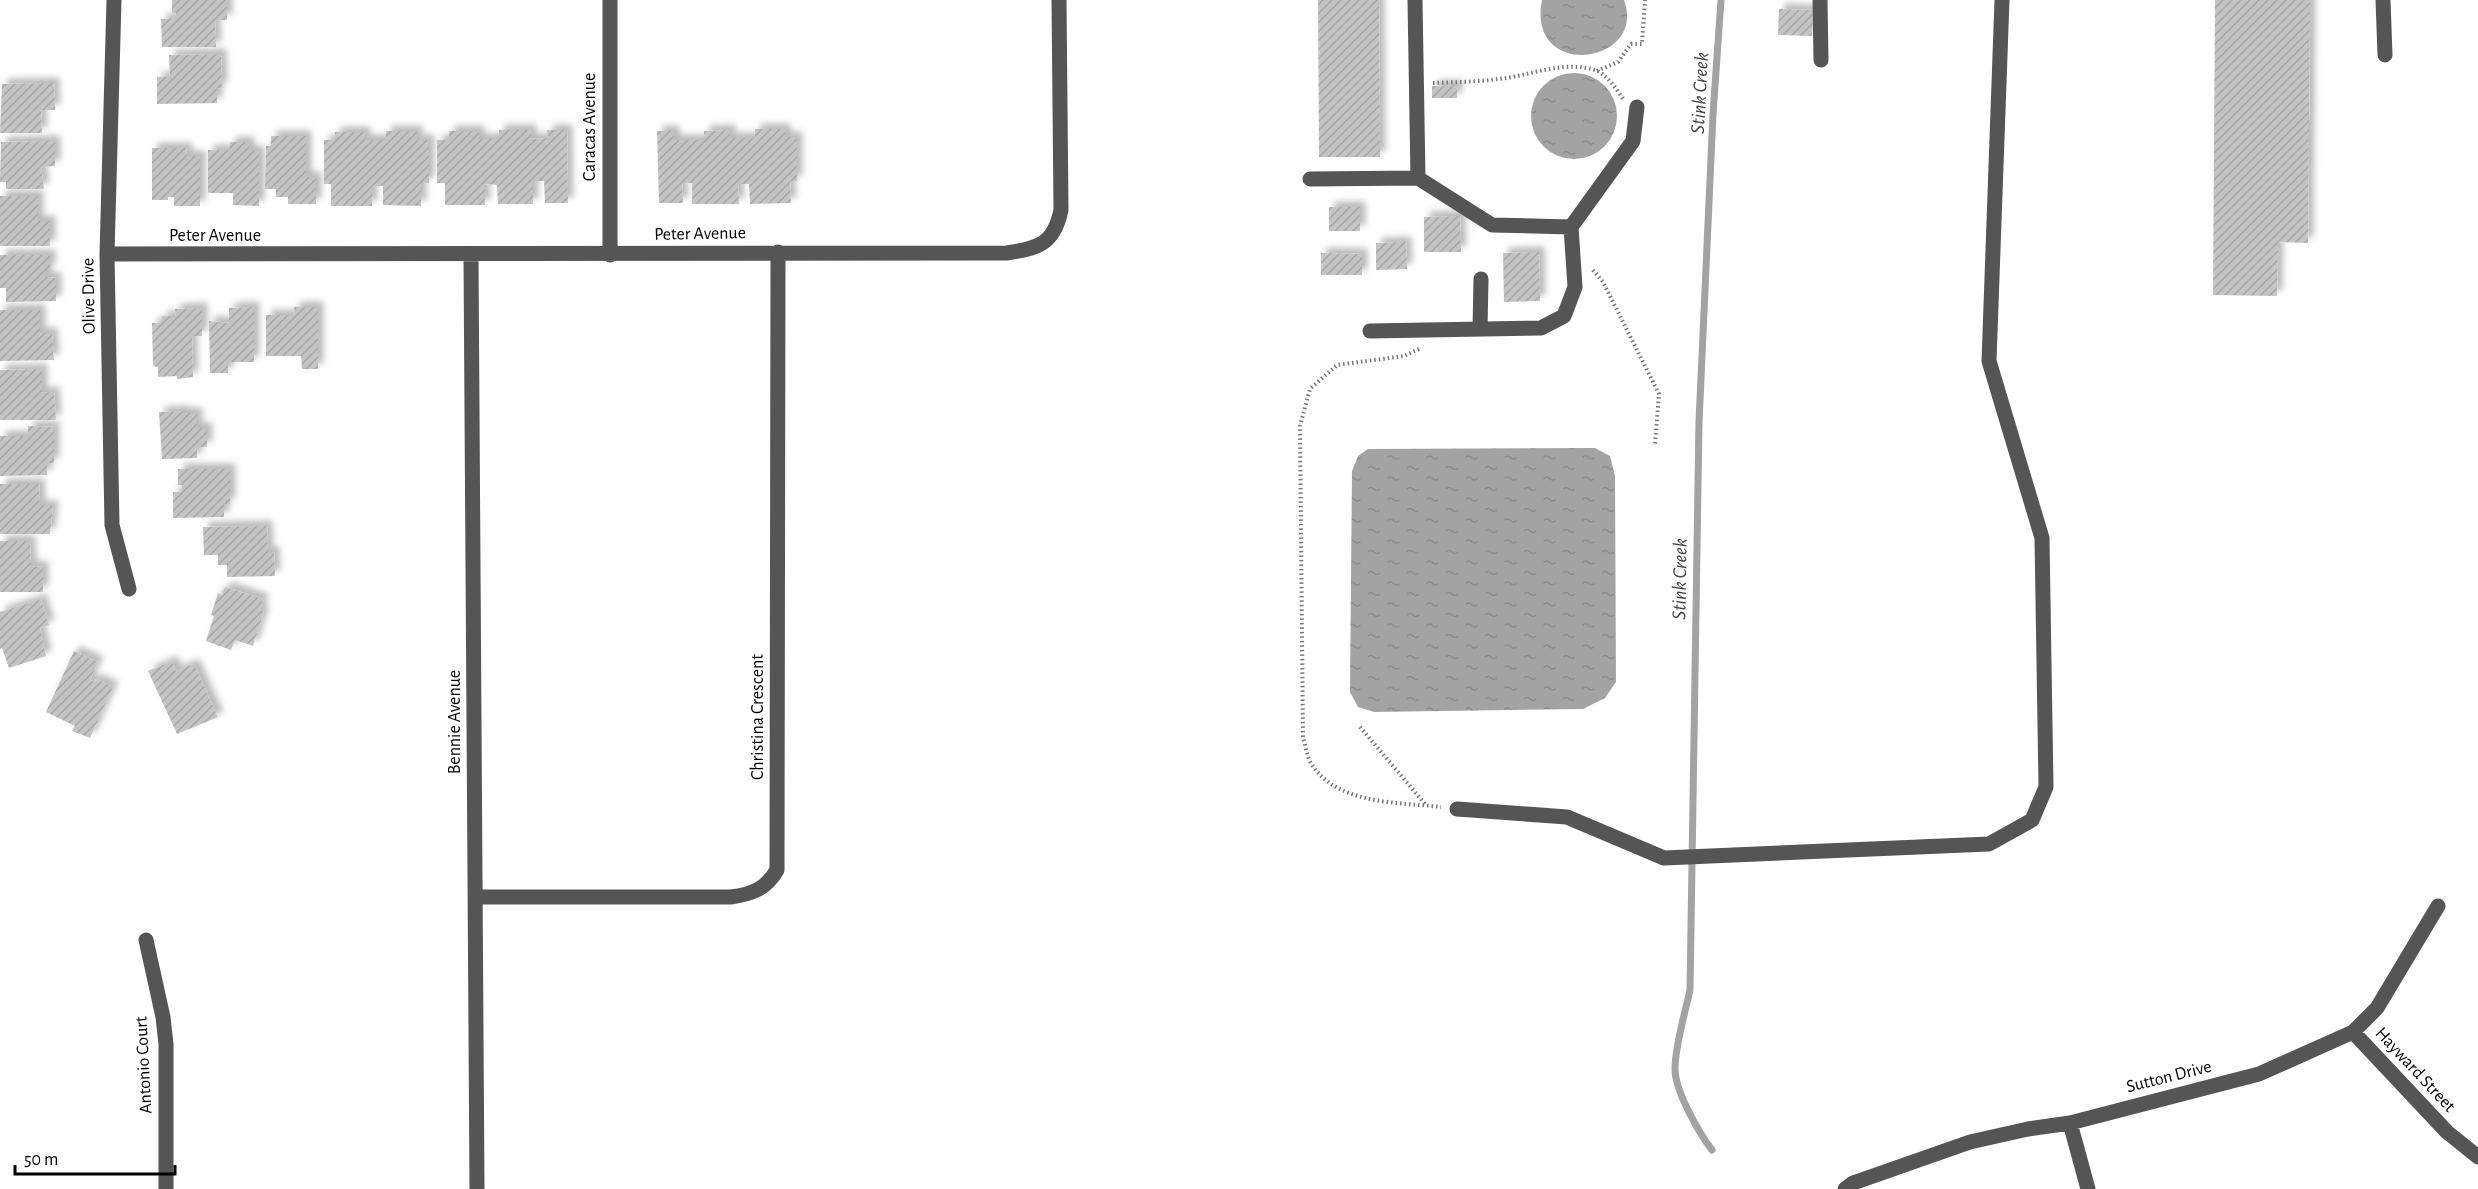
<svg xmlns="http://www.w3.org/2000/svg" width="2478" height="1189" font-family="'Alegreya Sans',sans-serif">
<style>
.water{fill:url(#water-ripples)}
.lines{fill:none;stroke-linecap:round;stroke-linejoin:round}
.stream{stroke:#a3a3a3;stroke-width:7}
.building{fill:url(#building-hatch);filter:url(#shadow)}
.path{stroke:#777;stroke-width:4;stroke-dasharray:1.5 3;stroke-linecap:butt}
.minor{stroke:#555;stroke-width:15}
.labels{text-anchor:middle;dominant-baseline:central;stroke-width:4.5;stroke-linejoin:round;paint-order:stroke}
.street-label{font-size:18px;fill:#000;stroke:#fff}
.water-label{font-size:20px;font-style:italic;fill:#444;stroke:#fff}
</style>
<defs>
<pattern id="water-ripples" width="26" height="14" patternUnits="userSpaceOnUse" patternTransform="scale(1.5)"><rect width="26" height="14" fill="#a3a3a3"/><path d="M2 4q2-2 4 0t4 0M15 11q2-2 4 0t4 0" fill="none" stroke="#8b8b8b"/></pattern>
<pattern id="building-hatch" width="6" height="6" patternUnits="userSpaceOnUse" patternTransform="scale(1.5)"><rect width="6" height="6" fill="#c4c4c4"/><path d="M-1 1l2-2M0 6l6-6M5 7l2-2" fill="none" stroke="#a7a7a7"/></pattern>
<filter id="shadow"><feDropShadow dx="5.5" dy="-5.5" stdDeviation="3" flood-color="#0004"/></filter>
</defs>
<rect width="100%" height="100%" fill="#fff"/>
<path class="water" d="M1542,0H1624C1648,65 1526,81 1542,0Z
M1531 116a43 43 0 1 1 86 0a43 43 0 1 1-86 0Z
M1595,448L1610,456L1615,476L1616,682L1605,698L1583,709L1374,712L1358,707L1350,692L1352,471L1358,456L1368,449Z"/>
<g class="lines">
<path class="stream" d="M1712,1150C1699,1133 1675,1091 1675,1069C1675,1046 1685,1013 1690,990L1699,422L1713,114L1721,0"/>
</g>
<path class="building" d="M172,0H227V20H215L216,47H162L161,19L176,18V13H172Z
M1318,0H1379L1380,157H1319Z
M2215,0H2310L2308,243L2278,242L2277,296L2213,295Z
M1779,9L1813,10L1812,36L1778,35Z
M221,54L222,88H217V103L157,104V77H170L169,55Z
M54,83L55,110H41L42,133H0L2,84Z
M1457,85V98H1432V86Z
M755,129H785V137H797V181H790L791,203L750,204L749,184H738L739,204H692V183H682L683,203H659L657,131H674V140H704V131L730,130V138H755Z
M499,130H531V139L548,138L547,130H567L568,203H545L544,181H533V204H498L497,185L485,184V205H445V183H437V140H449V131H479V139H499Z
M386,131H417V140H429V183H421V206L383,205V186H372V206H331V184H324V140H335V132H365V140H386Z
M271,136H306V177H316V204H288V197H276V189H265L266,146H271Z
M55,141V166L41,167L44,189H6V182H0L1,142Z
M230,142H249V151H259V206L233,205V193H208V150H230Z
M152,148H186L187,156H200V206H174V197H168V200H152Z
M0,196H38V221H50V246H0Z
M1329,207H1360V231H1329Z
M1460,216L1461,252H1424V217Z
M1406,242L1407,269L1376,270V243Z
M1539,252L1540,301L1504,302L1503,253Z
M1321,253L1362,254V275H1321Z
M0,255H50V270H46V277L56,278V301L6,302V288H0Z
M254,307V362H228V373H210L209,321L229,323V308Z
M294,307H318V369H302L301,356H266V315H295Z
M202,308V336H192L193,377L177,379V376L158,377V367L153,366L152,323H162V316H176L175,309Z
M0,310H40V333H52L54,360L0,361Z
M42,369V393L54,392L56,420H0V370Z
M183,411V413H197V428H207V447H197V458L162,459L159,412Z
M28,426L54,427V463H47V475L0,476V436H28Z
M178,469H230V504H224V517L173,518V492H182V485H178Z
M0,484H39L40,506H53L50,534H0Z
M267,526L268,552H274L275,576L227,577V565H218V555H204L203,527Z
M0,541H30L31,566L43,567V592H0Z
M225,587L263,599L260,610L264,611L253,646L235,640L231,650L206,641L214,616L211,615L218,593L222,595Z
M41,599L49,625L40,628L46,656L9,668L2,648L0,649V612Z
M74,651L98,662L90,680L95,682L96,679L113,687L90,738L72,731L75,726L46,712Z
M172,661L176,671L194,664L218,717L177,734L148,671Z"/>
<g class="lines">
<path class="path" d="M1597,71L1618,62L1631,44H1642L1645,0
M1433,83C1455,82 1477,82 1498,79C1530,76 1562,60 1595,70C1607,74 1617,90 1624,100
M1593,270L1603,282L1659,394L1655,444
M1419,349L1404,356L1337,365L1310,389L1300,426L1303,738C1306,746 1307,758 1312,765C1339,805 1398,802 1441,807
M1360,727L1426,805"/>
<path class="minor" d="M114,0L107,254L112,525L129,589
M610,0V255
M1820,0L1821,60
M2383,0L2385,55
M1310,179L1418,178
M1571,227L1633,141L1637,107
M107,254L1007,253C1039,248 1054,244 1061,210L1059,0
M471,255L477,1189
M1480,329L1481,279
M1370,331L1541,328L1564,316L1575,287L1571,227L1492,225L1418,178L1415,0
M1457,809L1567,817L1664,858L1989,844L2032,820L2046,787L2042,538L1989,361L2002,0
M476,897H731C752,894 766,889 777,870L778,252
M146,940L163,1017L166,1044V1189
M2353,1032L2447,1132L2478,1157
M2070,1123L2088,1189
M1845,1189L1853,1183L1970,1142L2028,1129L2070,1123L2259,1074L2353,1032L2377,1008L2438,906"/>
</g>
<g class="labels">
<g class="street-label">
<text transform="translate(590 127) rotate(-90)">Caracas Avenue</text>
<text transform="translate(700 234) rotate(-1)">Peter Avenue</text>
<text x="215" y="236">Peter Avenue</text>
<text transform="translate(89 296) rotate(-91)">Olive Drive</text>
<text transform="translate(758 717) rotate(-90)">Christina Crescent</text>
<text transform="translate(455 722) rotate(-90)">Bennie Avenue</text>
<text transform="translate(144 1065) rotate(-93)">Antonio Court</text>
<text transform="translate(2415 1070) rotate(47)">Hayward Street</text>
<text transform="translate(2169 1077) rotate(-14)">Sutton Drive</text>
</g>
<g class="water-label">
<text transform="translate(1700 93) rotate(-87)">Stink Creek</text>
<text transform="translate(1680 579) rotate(-89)">Stink Creek</text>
</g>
</g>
<path d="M15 1165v9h160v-9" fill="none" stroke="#000000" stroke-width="3"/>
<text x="24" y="1165" font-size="18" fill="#000000" stroke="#ffffff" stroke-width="4.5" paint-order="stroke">50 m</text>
</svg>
